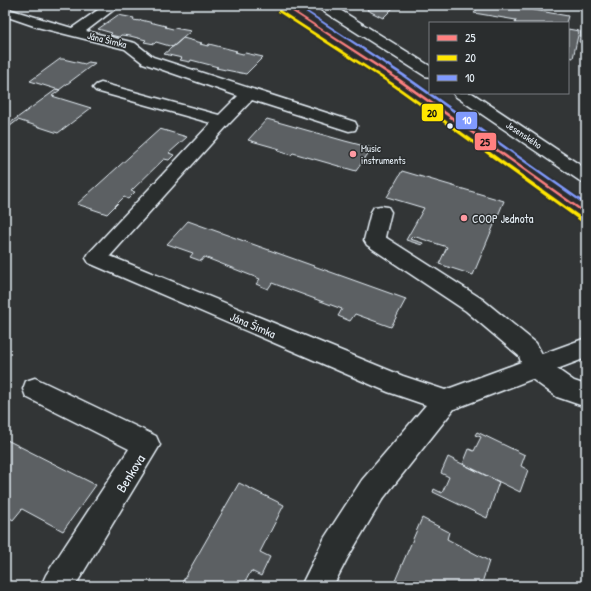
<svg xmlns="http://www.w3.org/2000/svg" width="591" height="591" font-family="'Patrick Hand',sans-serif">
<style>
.building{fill:#5c6063;stroke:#e8f1f8}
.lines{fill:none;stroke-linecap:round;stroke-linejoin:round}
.minor-casing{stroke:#e8f1f8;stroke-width:3}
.major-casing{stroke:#e8f1f8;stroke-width:3}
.minor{fill:#2a2d2e;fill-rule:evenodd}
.major{fill:#2a2d2e;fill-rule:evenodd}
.bus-1-casing{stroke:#2a2d2e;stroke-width:3}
.bus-2-casing{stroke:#2a2d2e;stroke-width:3}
.bus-3-casing{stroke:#2a2d2e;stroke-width:3}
.bus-1{fill:#ff8080;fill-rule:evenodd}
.bus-2{fill:#ffe600;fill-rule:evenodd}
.bus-3{fill:#809afe;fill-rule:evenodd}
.bus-dot{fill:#e8f1f8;stroke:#2a2d2e;stroke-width:1.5}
.poi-dot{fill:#ff9aa2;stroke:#2a2d2e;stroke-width:1.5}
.labels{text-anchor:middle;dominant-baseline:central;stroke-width:3;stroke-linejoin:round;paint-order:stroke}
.far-street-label{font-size:10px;fill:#e8f1f8;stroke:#2a2d2e}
.far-poi-label{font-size:10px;fill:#e8f1f8;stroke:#2a2d2e;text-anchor:start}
.poi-label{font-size:12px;fill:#e8f1f8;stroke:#2a2d2e;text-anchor:start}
.street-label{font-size:12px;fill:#e8f1f8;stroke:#2a2d2e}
.near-street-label{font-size:14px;fill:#e8f1f8;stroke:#2a2d2e}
.line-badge{stroke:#2a2d2e;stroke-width:1.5}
.badge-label{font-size:11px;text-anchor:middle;font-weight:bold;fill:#fff}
.pale-badge-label{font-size:11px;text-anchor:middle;font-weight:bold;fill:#111}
</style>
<rect width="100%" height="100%" fill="#323536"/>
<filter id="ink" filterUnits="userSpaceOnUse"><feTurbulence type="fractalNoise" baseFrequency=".025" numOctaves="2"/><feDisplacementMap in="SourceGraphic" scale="8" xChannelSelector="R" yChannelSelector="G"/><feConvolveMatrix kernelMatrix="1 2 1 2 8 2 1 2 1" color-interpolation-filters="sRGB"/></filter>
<g filter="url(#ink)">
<path class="building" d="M371,5H396L383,18L367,10Z
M475,5H506L568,16L566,23H515L516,20L474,13L479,7L474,6Z
M118,15L134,18L133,20L140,21L141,20L166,26L165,27L173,29L174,28L191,31L173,47L156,42L154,44L144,42L146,40L130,36L121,35L119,37L110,35L112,33L98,29Z
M568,29L579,31L573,58L568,57Z
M581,31L586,32V43L579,42Z
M183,38L202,43L200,44L208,46L209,44L237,51L235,52L243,54L245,53L263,57L246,74L216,68L218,67L191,60L190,62L180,60L182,58L164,54Z
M60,59H63L85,64L88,62L95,63L59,90L30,81Z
M57,89L60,90L52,96L91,108L58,133L18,120L5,130V122L10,123Z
M267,119L345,141L372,148L356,171L293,153L291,155L278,151L280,149L248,140Z
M160,129L187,137L169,153L174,155L169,160L164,159L131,191L135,192L128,199L124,197L107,214L77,204Z
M402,171L504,201L473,275L439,264L447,247L413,236L410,239L423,243L422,245L406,240L424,208L387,197Z
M188,221L406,299L391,327L355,314L350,321L338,316L342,309L272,283L268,289L263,287L256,284L260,279L204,257L201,261L190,257L193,253L167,244Z
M477,432L525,455L521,466L528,470L520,492L463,464L469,449L474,451L481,437L475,435Z
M5,439L96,485L63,531L22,509L13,520L5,515V506L8,502L5,500Z
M448,457L499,482L487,518L433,492L434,489L442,493L449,477L441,473Z
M239,483L284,505L260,552L270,557L261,576L251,571L243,586H180Z
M422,518L449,532L447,539L489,561L481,586H405L395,581Z"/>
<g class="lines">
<g class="minor-casing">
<path id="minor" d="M105,5H120L86,31L135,43L153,57L355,122L357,126L355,130L349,131L252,100L228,125L110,256L403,376L445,390L521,362L519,356L466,311L367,245L364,240L371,212L374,207L381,206L388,207L391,212L385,237L482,299L536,343L542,354L586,338V358L557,369L574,381L586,385V407L557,397L532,379L454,409L382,500L347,559L333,586H301L325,537L362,480L426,405L388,392L89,263L86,258L89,253L211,123L96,91L93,88L96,85L101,83L219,115L238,96L143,63L125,49L37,27L5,16V8L72,28Z
M35,378L156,436L160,445L75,586H41L46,575L129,449L26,397L23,389L26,381Z"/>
</g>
<g class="major-casing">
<path id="major" d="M277,5H292L366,51L442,103L586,205V220L579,219L394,83L278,8Z
M317,5H332L430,66V77L425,76L318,8Z
M453,93H472L586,169V183L580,181L455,96Z"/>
</g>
<use href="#minor" class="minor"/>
<use href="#major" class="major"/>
<g class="bus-1-casing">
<path id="bus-1" d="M282,5H285L400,79L586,212V215L398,81Z"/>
</g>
<g class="bus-2-casing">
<path id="bus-2" d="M278,10H280L396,85L584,219V221H580L394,87L278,12Z"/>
</g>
<g class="bus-3-casing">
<path id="bus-3" d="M295,5H298L404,74L586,203V206L402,76Z"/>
</g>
<use href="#bus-1" class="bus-1"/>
<use href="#bus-2" class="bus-2"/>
<use href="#bus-3" class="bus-3"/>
</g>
</g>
<circle class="bus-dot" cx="450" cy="126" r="3.5"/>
<g class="poi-dot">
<circle cx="353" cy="154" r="4"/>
<circle cx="464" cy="218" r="4"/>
</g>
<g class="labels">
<g class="far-street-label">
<text transform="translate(107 40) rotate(14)">Jána Šimka</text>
<text transform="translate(524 135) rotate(34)">Jesenského</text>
</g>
<g class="far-poi-label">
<text x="361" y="148">Music<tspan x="361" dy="12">instruments</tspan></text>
</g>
<g class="poi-label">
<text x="472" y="218">COOP Jednota</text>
</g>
<g class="street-label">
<text transform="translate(253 325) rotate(23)">Jána Šimka</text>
</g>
<g class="near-street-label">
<text transform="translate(130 473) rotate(-58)">Benkova</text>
</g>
</g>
<g class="line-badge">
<rect x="421" y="103" width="23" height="19" rx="4" fill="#ffe600"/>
<rect x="455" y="111" width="23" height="19" rx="4" fill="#809afe"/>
<rect x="474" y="132" width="23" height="19" rx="4" fill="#ff8080"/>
</g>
<g class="badge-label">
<text x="467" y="124">10</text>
</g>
<g class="pale-badge-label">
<text x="432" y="117">20</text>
<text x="485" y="146">25</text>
</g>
<rect width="591" height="591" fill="none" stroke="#2a2d2e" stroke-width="20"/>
<rect x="10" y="10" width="571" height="571" fill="none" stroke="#e8f1f8" stroke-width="1.5" filter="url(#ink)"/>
<rect x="429" y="22" width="140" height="72" fill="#2a2d2e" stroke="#767b7f"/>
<rect x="437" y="35" width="20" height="6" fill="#ff8080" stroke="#767b7f"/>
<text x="465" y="42" font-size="12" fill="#e8f1f8">25</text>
<rect x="437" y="55" width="20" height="6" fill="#ffe600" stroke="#767b7f"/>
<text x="465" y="62" font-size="12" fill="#e8f1f8">20</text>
<rect x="437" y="75" width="20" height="6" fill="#809afe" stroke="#767b7f"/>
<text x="465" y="82" font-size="12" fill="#e8f1f8">10</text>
</svg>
